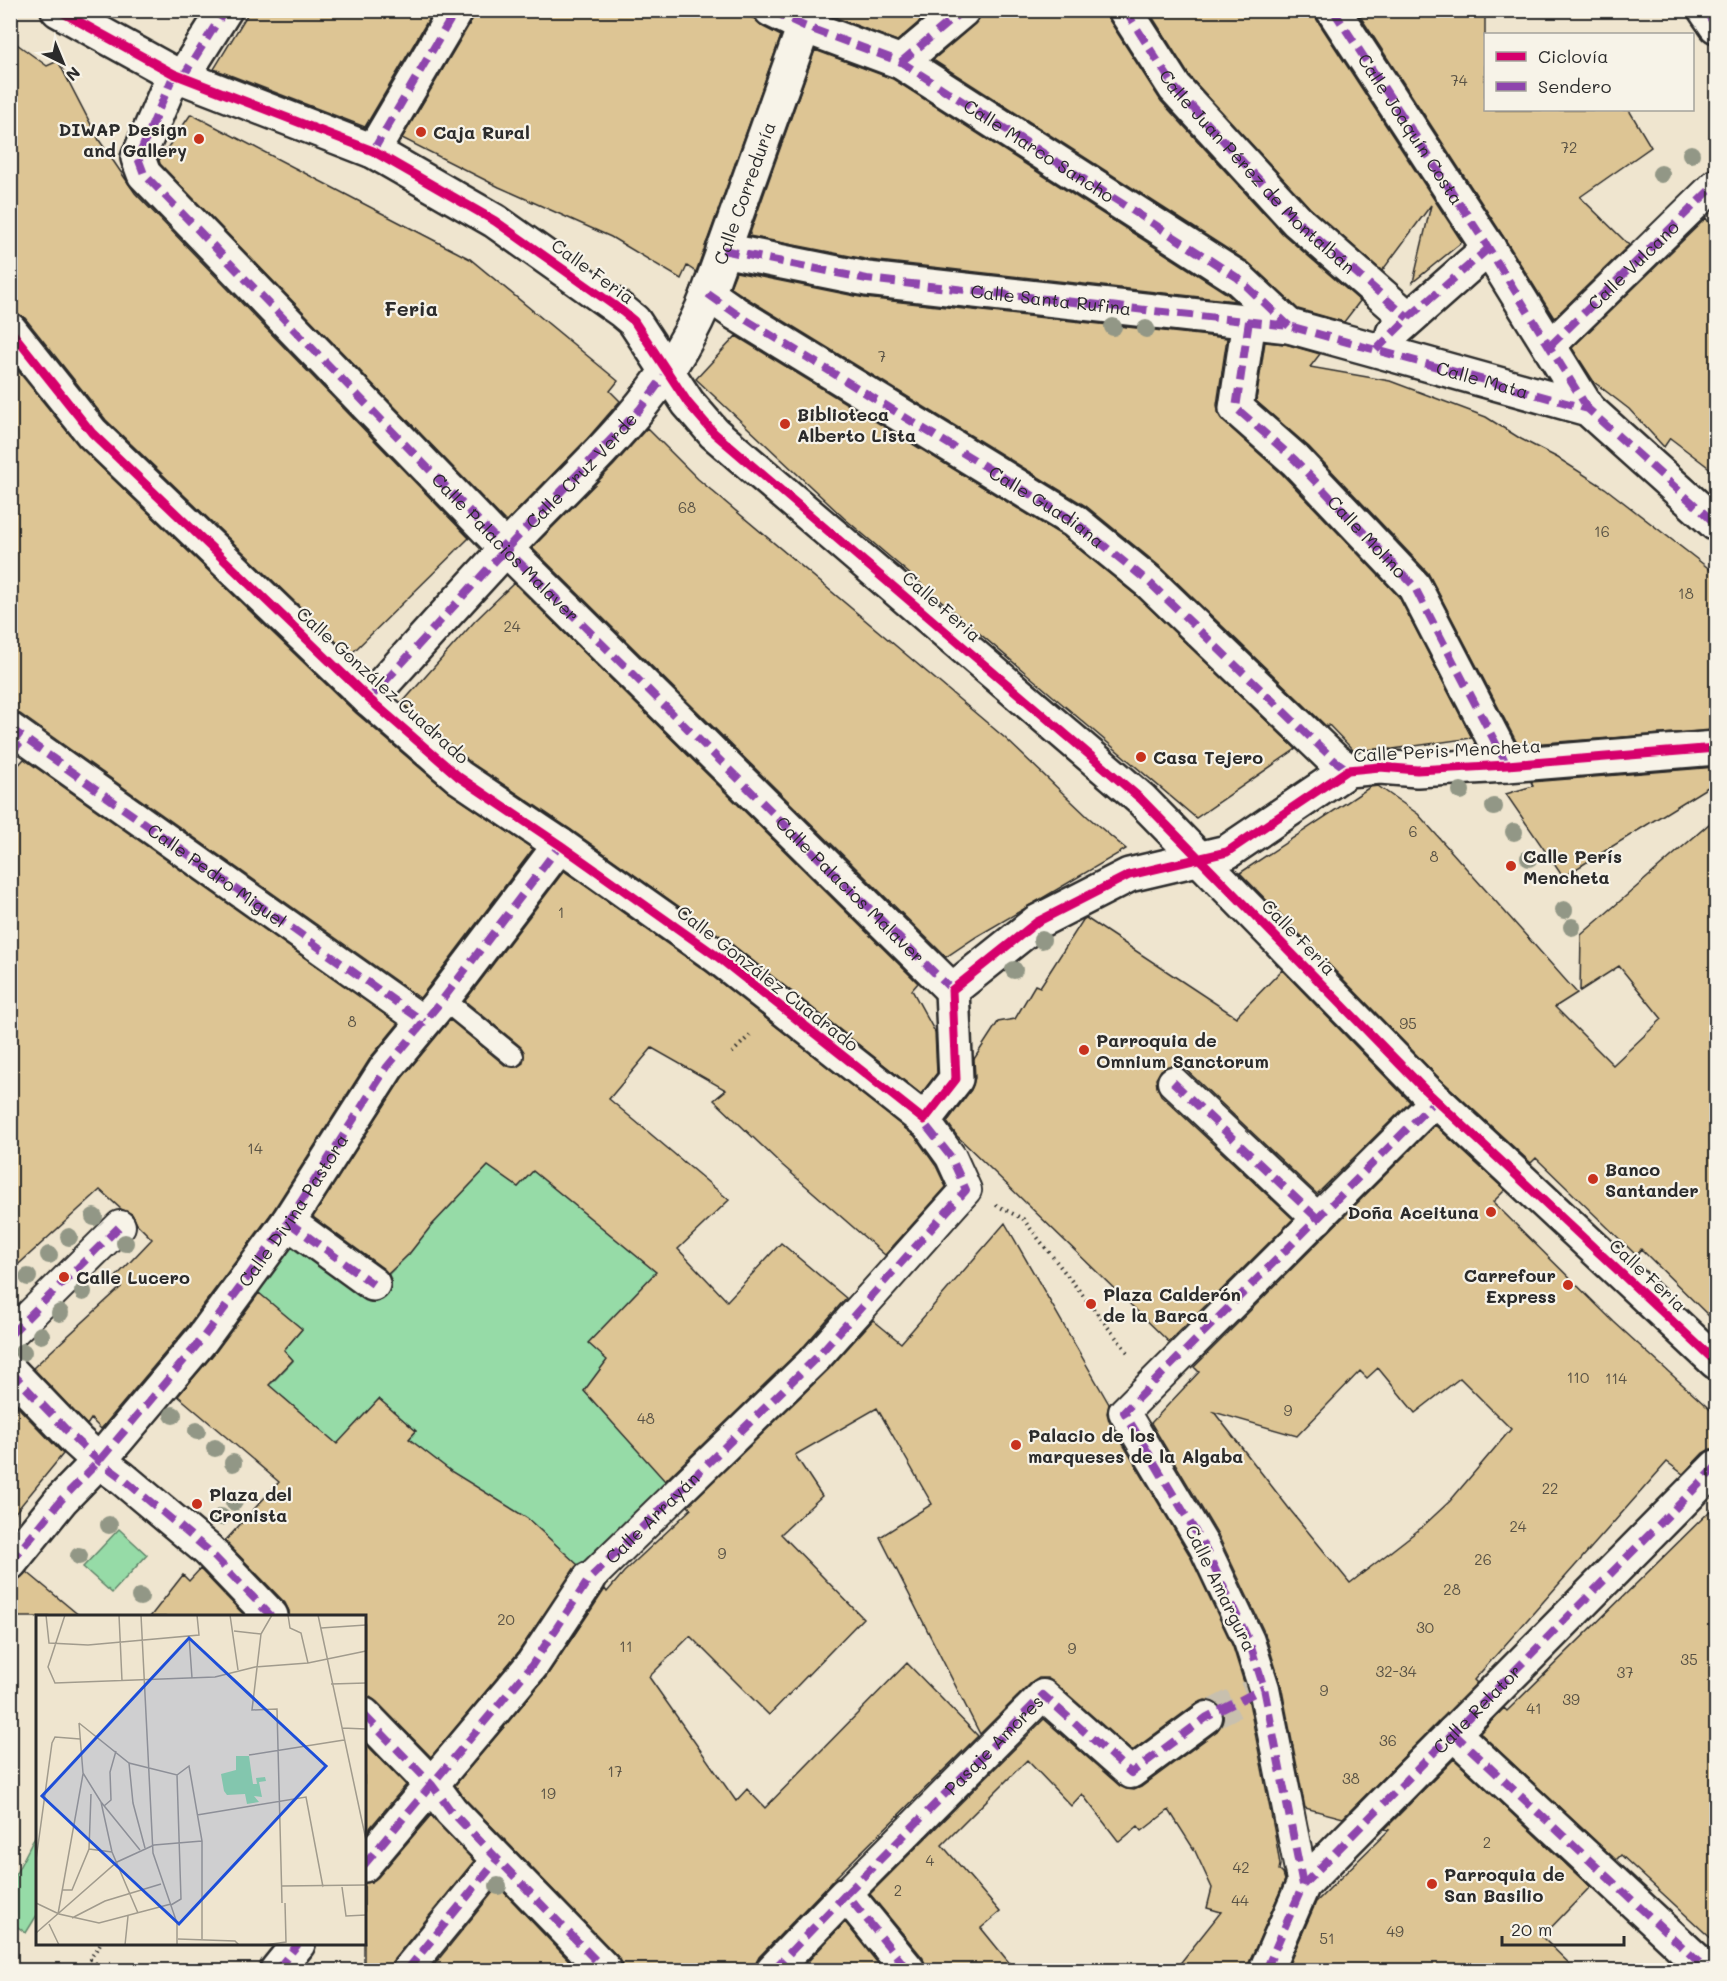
<svg xmlns="http://www.w3.org/2000/svg" width="1727" height="1981" font-family="Mali,sans-serif">
<style>
.green{fill:#96dba7;stroke:#608369;stroke-width:1.5}
.building{fill:#ddc594;stroke:#2b2b2b;stroke-width:1.5;fill-rule:evenodd}
.lines{fill:none;stroke-linecap:round;stroke-linejoin:round}
.pedestrian-tunnel{stroke:#c8c0ae;stroke-width:30;stroke-dasharray:30 15;stroke-linecap:butt}
.service-casing{stroke:#2b2b2b;stroke-width:24}
.pedestrian-casing{stroke:#2b2b2b;stroke-width:34}
.minor-casing{stroke:#2b2b2b;stroke-width:38}
.path{stroke:#2b2b2b;stroke-width:4;stroke-dasharray:1.5 4.5;stroke-linecap:butt}
.service{stroke:#f7f3e8;stroke-width:20}
.pedestrian{stroke:#f7f3e8;stroke-width:30}
.minor{stroke:#f7f3e8;stroke-width:33}
.quiet{stroke:#8e44ad;stroke-width:8;stroke-dasharray:15 8;stroke-linecap:butt}
.cycleway-casing{stroke:#f7f3e8;stroke-width:13}
.cycleway{stroke:#d6006c;stroke-width:9}
.tree{fill:#929786}
.poi-dot{fill:#c8321e;stroke:#f7f3e8;stroke-width:2}
.labels{text-anchor:middle;dominant-baseline:central;stroke-width:4.5;stroke-linejoin:round;paint-order:stroke}
.number-label{font-size:15px;fill:#585245}
.poi-label{font-size:18px;font-weight:bold;fill:#2b2b2b;stroke:#f7f3e8;text-anchor:start}
.street-label{font-size:18px;fill:#2b2b2b;stroke:#f7f3e8}
.neighbourhood-label{font-size:20px;font-weight:bold;fill:#2b2b2b;stroke:#f7f3e8}
.inset-road{fill:none;stroke:#a19b8d;stroke-width:1.5}
.view{fill:#1d4ed8;fill-opacity:0.15;stroke:#1d4ed8;stroke-width:3}
.inset-edge{fill:none;stroke:#2b2b2b;stroke-width:3}
</style>
<rect width="100%" height="100%" fill="#efe5cf"/>
<filter id="ink" filterUnits="userSpaceOnUse"><feTurbulence type="fractalNoise" baseFrequency=".0167" numOctaves="2"/><feDisplacementMap in="SourceGraphic" scale="12" xChannelSelector="R" yChannelSelector="G"/><feConvolveMatrix kernelMatrix="1 2 1 2 8 2 1 2 1" color-interpolation-filters="sRGB"/></filter>
<g filter="url(#ink)">
<path class="green" d="M488,1166L518,1187L533,1171L656,1272L614,1352L584,1391L670,1485L583,1570L527,1518L452,1472L409,1439L416,1431L379,1399L350,1430L349,1455L284,1398L241,1374L272,1383L293,1361L284,1350L302,1329L282,1313L259,1340L231,1318L291,1232L382,1281L409,1254L431,1226Z
M119,1529L147,1555L112,1593L83,1567Z
M37,1833V1915L26,1933L11,1922V1883Z"/>
<path class="building" d="M250,10H434L365,127L214,69Z
M475,10H735L755,19L763,27L781,36L696,272L687,266L681,279L611,237L499,187L402,138L472,20Z
M824,10H933L897,41L824,13Z
M981,10H1106L1109,20L1161,101L1283,234L1360,301L1344,322L1298,309L1248,262L933,60L975,24L980,17Z
M1148,10H1314L1317,20L1462,242L1413,282L1431,205L1382,271L1310,208L1190,77Z
M1356,10H1485V110H1629L1651,147L1580,197L1629,245L1554,318L1503,236Z
M10,39L47,66L58,61L99,140L135,193L469,538L350,655L106,420L25,318L17,313L10,312Z
M815,50L893,79L1226,293L1235,301L870,260L749,236Z
M191,114L470,259L618,381L610,391L620,401L587,439L506,522L160,164L159,160Z
M1706,218L1716,233V473L1670,438L1664,447L1629,409L1594,382L1572,348Z
M736,272L865,298L1227,338L1217,405L1219,415L1224,422L1282,474L1399,597L1472,738L1393,749L1354,751L1329,725L1327,727L1163,569L1086,506L745,297L730,287Z
M736,336L1063,536L1138,597L1296,749L1196,818L844,518L696,379Z
M1265,342L1285,344L1320,354L1310,367L1390,381L1486,417L1521,439L1558,458L1605,488L1716,574V730L1518,745L1428,573L1309,447L1256,401Z
M10,361L79,446L356,713L447,791L533,849L420,998L20,714L10,711Z
M647,428L698,479L1005,738L1088,817L1126,849L976,937L946,957L532,548L614,465Z
M514,583L918,983L912,990L935,1032L937,1073L921,1094L729,942L570,829L470,762L402,703L475,621Z
M24,759L398,1024L371,1057L273,1211L187,1327L101,1429L91,1419L87,1425L33,1368L121,1287L112,1281L152,1239L137,1224L132,1214L121,1209L100,1190L10,1272V774Z
M1716,767V782L1563,877L1506,794L1533,786L1531,782Z
M1378,786L1418,814L1577,993L1555,1007L1613,1065L1662,1019L1619,966L1580,991L1581,935L1716,818V1323L1641,1249L1636,1255L1536,1158L1531,1163L1438,1077L1240,873L1370,787Z
M564,871L707,972L914,1135L936,1166L946,1187L885,1255L782,1165L714,1100L726,1090L652,1048L609,1099L729,1200L678,1249L727,1301L781,1243L846,1298L805,1345L665,1481L584,1391L607,1360L588,1343L656,1272L533,1171L518,1187L488,1166L431,1226L409,1254L388,1274L384,1269L313,1217L402,1078L450,1020L506,1066L517,1067L523,1063L524,1052L521,1047L465,1001Z
M1086,918L1236,1017L1282,970L1410,1102L1317,1194L1185,1069L1176,1065L1168,1066L1161,1070L1156,1079L1157,1087L1161,1095L1293,1219L1169,1342L957,1136L947,1122L971,1090L975,1078L974,1059L998,1022L1015,1019L1035,985L1040,987L1083,920Z
M1435,1125L1505,1190L1493,1202L1614,1322L1716,1415V1449H1710L1703,1453L1683,1474L1667,1462L1474,1680L1477,1683L1343,1818L1305,1808L1281,1685L1265,1634L1219,1537L1151,1423L1199,1372L1194,1367ZM1378,1368L1415,1413L1460,1378L1511,1429L1450,1501L1421,1528L1350,1583L1291,1511L1214,1412L1297,1436L1360,1371L1367,1378Z
M1005,1223L1109,1404L1107,1413L1109,1421L1189,1554L1233,1647L1247,1692L1275,1834L1280,1865L1279,1870L1283,1874L1285,1880L1249,1963L1248,1971H1174L1221,1912L1207,1908L1212,1888L1195,1851L1169,1810L1142,1831L1138,1826L1119,1842L1082,1794L1071,1806L1027,1760L942,1845L1000,1912L981,1928L1016,1971H926L923,1958L870,1894L1044,1719L1120,1786L1126,1789L1134,1790L1141,1787L1217,1731L1222,1724L1224,1716L1221,1707L1214,1701L1205,1700L1197,1703L1132,1751L1054,1682L1047,1678H1039L1031,1683L980,1734L880,1537L932,1504L877,1408L795,1455L822,1496L781,1534L863,1618L769,1715L690,1636L649,1677L736,1801L747,1789L765,1808L907,1663L978,1736L832,1881L759,1957L755,1965V1971H623V1965L618,1957L465,1799L455,1785L546,1677L605,1589L607,1592L624,1572L691,1509L688,1506L829,1369L873,1320L901,1343Z
M259,1293L302,1329L284,1350L293,1360L269,1385L337,1444L379,1399L416,1431L409,1439L452,1472L527,1518L578,1565L517,1654L431,1757L377,1702L370,1697H364V1617H289V1611L285,1603L225,1541L279,1482L178,1396L217,1350Z
M10,1399L63,1454L10,1519Z
M1716,1505V1943L1621,1855L1616,1860L1480,1733L1504,1708L1507,1711Z
M200,1569L246,1617H150L183,1575L189,1581Z
M27,1572L81,1617H10V1581L17,1580Z
M364,1742L406,1785L364,1835Z
M1454,1759L1590,1887L1542,1937L1577,1971H1286L1316,1902L1389,1830L1385,1829Z
M431,1815L474,1861L394,1959L390,1971H364V1883L371,1882L378,1877Z
M498,1886L579,1971H429Z
M845,1922L884,1971H799Z"/>
<g class="lines">
<path class="pedestrian-tunnel" d="M1207,1717L1264,1688"/>
<g class="service-casing">
<path id="service" d="M443,999L513,1056"/>
</g>
<g class="pedestrian-casing">
<g id="pedestrian">
<path d="M1550,346L1716,184"/>
<path d="M10,728L424,1022"/>
<path d="M1173,1082L1318,1219"/>
<path d="M10,1335L120,1226"/>
<path id="s1" d="M589,1579L817,1357L966,1190L951,1157L924,1120"/>
<path d="M1303,1885L1264,1688L1249,1641L1204,1546L1124,1412L1436,1100"/>
<path d="M846,1894L1043,1695L1131,1773L1207,1717"/>
<path d="M407,1970L498,1859"/>
</g>
</g>
<g class="minor-casing">
<g id="minor">
<path d="M58,10L174,74L373,151L495,221L622,311L634,321L688,403L714,433L1141,799L1425,1090L1716,1362"/>
<path id="s2" d="M771,10L804,26L901,62L1238,278L1289,326"/>
<path id="s3" d="M1125,10L1175,88L1297,221L1408,318"/>
<path d="M1333,10L1486,244L1588,409"/>
<path d="M1705,10L1716,26"/>
<path d="M901,62L963,10"/>
<path d="M174,74L138,158L144,174L506,549L952,990"/>
<path d="M182,78L225,10"/>
<path d="M373,151L456,10"/>
<path id="s4" d="M723,250L867,279L1289,326L1376,350L1588,409L1716,524"/>
<path d="M708,294L735,313L1074,521L1150,583L1334,760L1348,770"/>
<path id="s5" d="M1249,321L1236,408L1295,460L1414,586L1507,765"/>
<path d="M10,330L92,433L369,699L459,777L560,845L718,957L924,1120L956,1079L952,990L1037,922L1129,875L1227,852L1348,770L1380,767L1417,770L1507,765L1716,748"/>
<path d="M1393,333L1489,248"/>
<path id="s6" d="M369,699C419,644 469,588 520,534C590,461 671,391 708,294L804,26L805,10"/>
<path d="M288,1222L373,1284"/>
<path d="M10,1371L77,1441L99,1461L122,1478L208,1550L271,1616"/>
<path d="M10,1563L61,1500L99,1461L202,1339L288,1222L387,1067L443,999L560,845"/>
<path d="M364,1715L432,1785L451,1811L605,1970"/>
<path d="M1453,1733L1707,1970"/>
<path d="M364,1865L532,1665L589,1579"/>
<path d="M277,1970L298,1944"/>
<path d="M773,1970L846,1894L908,1970"/>
<path d="M1266,1970L1303,1885L1716,1467"/>
</g>
</g>
<path class="path" d="M732,1053L753,1032
M996,1205L1023,1219L1129,1354
M100,1944L90,1959L104,1970"/>
<use href="#service" class="service"/>
<use href="#pedestrian" class="pedestrian"/>
<use href="#minor" class="minor"/>
<g class="quiet">
<path d="M771,10L804,26L901,62L1238,278L1289,326"/>
<path d="M1125,10L1175,88L1297,221L1408,318"/>
<path id="s7" d="M1333,10L1486,244L1588,409"/>
<path d="M1705,10L1716,26"/>
<path d="M901,62L963,10"/>
<path id="s8" d="M174,74L138,158L144,174L506,549L952,990"/>
<path d="M182,78L225,10"/>
<path d="M373,151L456,10"/>
<path d="M723,250L867,279L1289,326L1376,350L1588,409L1716,524"/>
<path id="s9" d="M708,294L735,313L1074,521L1150,583L1334,760L1348,770"/>
<path d="M1249,321L1236,408L1295,460L1414,586L1507,765"/>
<path id="s10" d="M1550,346L1716,184"/>
<path d="M1376,350L1408,318L1489,248"/>
<path d="M369,699L506,549L640,409L667,372L665,369"/>
<path id="s11" d="M10,728L424,1022"/>
<path d="M10,754L24,738"/>
<path d="M1173,1082L1318,1219"/>
<path d="M288,1222L373,1284"/>
<path d="M10,1335L120,1226"/>
<path d="M10,1371L77,1441L99,1461L122,1478L208,1550L271,1616"/>
<path id="s12" d="M10,1563L61,1500L99,1461L202,1339L288,1222L387,1067L443,999L560,845"/>
<path d="M364,1715L432,1785L451,1811L605,1970"/>
<path d="M1453,1733L1707,1970"/>
<path d="M364,1865L532,1665L589,1579L817,1357L966,1190L951,1157L919,1117"/>
<path d="M1303,1885L1264,1688L1249,1641L1204,1546L1124,1412L1436,1100"/>
<path id="s13" d="M846,1894L1043,1695L1131,1773L1207,1717L1264,1688"/>
<path d="M277,1970L298,1944"/>
<path d="M407,1970L498,1859"/>
<path d="M773,1970L846,1894L908,1970"/>
<path id="s14" d="M1266,1970L1303,1885L1716,1467"/>
</g>
<g class="cycleway-casing">
<path id="cycleway" d="M58,10L174,74L373,151L495,221L622,311L634,321L688,403L714,433L1141,799L1425,1090L1716,1362
M10,330L92,433L369,699L459,777L560,845L718,957L924,1120L956,1079L952,990L1037,922L1129,875L1227,852L1348,770L1380,767L1417,770L1507,765L1716,748"/>
</g>
<use href="#cycleway" class="cycleway"/>
</g>
<g class="tree">
<circle cx="1691" cy="154" r="9"/>
<circle cx="1661" cy="174" r="9"/>
<circle cx="1113" cy="327" r="9"/>
<circle cx="1146" cy="329" r="9"/>
<circle cx="1461" cy="791" r="9"/>
<circle cx="1494" cy="807" r="9"/>
<circle cx="1514" cy="832" r="9"/>
<circle cx="1529" cy="858" r="9"/>
<circle cx="1564" cy="910" r="9"/>
<circle cx="1572" cy="927" r="9"/>
<circle cx="1042" cy="940" r="9"/>
<circle cx="1014" cy="970" r="9"/>
<circle cx="94" cy="1217" r="9"/>
<circle cx="69" cy="1237" r="9"/>
<circle cx="125" cy="1243" r="9"/>
<circle cx="49" cy="1255" r="9"/>
<circle cx="28" cy="1277" r="9"/>
<circle cx="83" cy="1292" r="9"/>
<circle cx="60" cy="1313" r="9"/>
<circle cx="41" cy="1335" r="9"/>
<circle cx="23" cy="1352" r="9"/>
<circle cx="173" cy="1415" r="9"/>
<circle cx="197" cy="1431" r="9"/>
<circle cx="215" cy="1448" r="9"/>
<circle cx="233" cy="1463" r="9"/>
<circle cx="234" cy="1502" r="9"/>
<circle cx="221" cy="1517" r="9"/>
<circle cx="109" cy="1525" r="9"/>
<circle cx="79" cy="1556" r="9"/>
<circle cx="140" cy="1597" r="9"/>
<circle cx="498" cy="1886" r="9"/>
</g>
</g>
<g class="poi-dot">
<circle cx="421" cy="132" r="6"/>
<circle cx="199" cy="139" r="6"/>
<circle cx="785" cy="424" r="6"/>
<circle cx="1141" cy="757" r="6"/>
<circle cx="1511" cy="866" r="6"/>
<circle cx="1084" cy="1050" r="6"/>
<circle cx="1593" cy="1179" r="6"/>
<circle cx="1491" cy="1212" r="6"/>
<circle cx="64" cy="1277" r="6"/>
<circle cx="1568" cy="1285" r="6"/>
<circle cx="1091" cy="1304" r="6"/>
<circle cx="1016" cy="1445" r="6"/>
<circle cx="197" cy="1504" r="6"/>
<circle cx="1432" cy="1884" r="6"/>
</g>
<g class="labels">
<g class="number-label">
<text x="1459" y="80">74</text>
<text x="1569" y="147">72</text>
<text x="882" y="356">7</text>
<text x="687" y="507">68</text>
<text x="1602" y="531">16</text>
<text x="1686" y="593">18</text>
<text x="512" y="626">24</text>
<text x="1413" y="831">6</text>
<text x="1434" y="856">8</text>
<text x="561" y="912">1</text>
<text x="352" y="1021">8</text>
<text x="1408" y="1023">95</text>
<text x="255" y="1148">14</text>
<text x="1578" y="1377">110</text>
<text x="1616" y="1378">114</text>
<text x="1288" y="1410">9</text>
<text x="646" y="1418">48</text>
<text x="1550" y="1488">22</text>
<text x="1518" y="1526">24</text>
<text x="722" y="1553">9</text>
<text x="1483" y="1559">26</text>
<text x="1452" y="1589">28</text>
<text x="506" y="1619">20</text>
<text x="1425" y="1627">30</text>
<text x="626" y="1646">11</text>
<text x="1072" y="1648">9</text>
<text x="1689" y="1659">35</text>
<text x="1396" y="1671">32-34</text>
<text x="1625" y="1672">37</text>
<text x="1324" y="1690">9</text>
<text x="1571" y="1699">39</text>
<text x="1534" y="1708">41</text>
<text x="1388" y="1740">36</text>
<text x="615" y="1771">17</text>
<text x="1351" y="1778">38</text>
<text x="548" y="1793">19</text>
<text x="1487" y="1842">2</text>
<text x="930" y="1860">4</text>
<text x="1241" y="1867">42</text>
<text x="898" y="1890">2</text>
<text x="1240" y="1900">44</text>
<text x="1395" y="1931">49</text>
<text x="1327" y="1938">51</text>
</g>
<g class="poi-label">
<text x="187" y="129" text-anchor="end">DIWAP Design<tspan x="187" dy="21">and Gallery</tspan></text>
<text x="433" y="132">Caja Rural</text>
<text x="797" y="414">Biblioteca<tspan x="797" dy="21">Alberto Lista</tspan></text>
<text x="1153" y="757">Casa Tejero</text>
<text x="1523" y="856">Calle Perís<tspan x="1523" dy="21">Mencheta</tspan></text>
<text x="1096" y="1040">Parroquia de<tspan x="1096" dy="21">Omnium Sanctorum</tspan></text>
<text x="1605" y="1169">Banco<tspan x="1605" dy="21">Santander</tspan></text>
<text x="1479" y="1212" text-anchor="end">Doña Aceituna</text>
<text x="1556" y="1275" text-anchor="end">Carrefour<tspan x="1556" dy="21">Express</tspan></text>
<text x="76" y="1277">Calle Lucero</text>
<text x="1103" y="1294">Plaza Calderón<tspan x="1103" dy="21">de la Barca</tspan></text>
<text x="1028" y="1435">Palacio de los<tspan x="1028" dy="21">marqueses de la Algaba</tspan></text>
<text x="209" y="1494">Plaza del<tspan x="209" dy="21">Cronista</tspan></text>
<text x="1444" y="1874">Parroquia de<tspan x="1444" dy="21">San Basilio</tspan></text>
</g>
<g class="street-label">
<text stroke="none"><textPath href="#s7" startOffset="142">Calle Joaquín Costa</textPath></text>
<text stroke="none"><textPath href="#s2" startOffset="304">Calle Marco Sancho</textPath></text>
<text stroke="none"><textPath href="#s3" startOffset="210">Calle Juan Pérez de Montalbán</textPath></text>
<text stroke="none"><textPath href="#s6" startOffset="638">Calle Correduría</textPath></text>
<text stroke="none"><textPath href="#s10" startOffset="116">Calle Vulcano</textPath></text>
<text transform="translate(593 271) rotate(36)">Calle Feria</text>
<text stroke="none"><textPath href="#s4" startOffset="332">Calle Santa Rufina</textPath></text>
<text stroke="none"><textPath href="#s4" startOffset="772">Calle Mata</textPath></text>
<text stroke="none"><textPath href="#s6" startOffset="312">Calle Cruz Verde</textPath></text>
<text stroke="none"><textPath href="#s9" startOffset="400">Calle Guadiana</textPath></text>
<text stroke="none"><textPath href="#s5" startOffset="272">Calle Molino</textPath></text>
<text stroke="none"><textPath href="#s8" startOffset="628">Calle Palacios Malaver</textPath></text>
<text transform="translate(942 606) rotate(41)">Calle Feria</text>
<text transform="translate(383 685) rotate(42)">Calle González Cuadrado</text>
<text transform="translate(1447 750) rotate(-3)">Calle Peris Mencheta</text>
<text stroke="none"><textPath href="#s11" startOffset="254">Calle Pedro Miguel</textPath></text>
<text stroke="none"><textPath href="#s8" startOffset="1114">Calle Palacios Malaver</textPath></text>
<text transform="translate(1299 937) rotate(46)">Calle Feria</text>
<text transform="translate(768 978) rotate(38)">Calle González Cuadrado</text>
<text stroke="none"><textPath href="#s12" startOffset="453">Calle Divina Pastora</textPath></text>
<text transform="translate(1648 1275) rotate(43)">Calle Feria</text>
<text stroke="none"><textPath href="#s1" startOffset="88">Calle Arrayán</textPath></text>
<text transform="translate(1221 1588) rotate(64)">Calle Amargura</text>
<text stroke="none"><textPath href="#s14" startOffset="340">Calle Relator</textPath></text>
<text stroke="none"><textPath href="#s13" startOffset="210">Pasaje Amores</textPath></text>
</g>
<g class="neighbourhood-label">
<text x="411" y="308">Feria</text>
</g>
</g>
<g transform="translate(36 1615)">
<rect width="330" height="330" fill="#efe5cf"/>
<path d="M200,141H213L217,169H221L220,163L229,162L230,166L223,167L226,182L218,181L223,187L211,189L209,179L191,180L188,176L185,159L200,155Z" fill="#96dba7"/>
<path class="inset-road" d="M10,0L13,28L52,30L163,20L161,0M29,0L12,52L19,68L179,62L219,52L272,48L330,36M83,0L86,66M105,0L117,238L141,308V330M194,0L202,55M236,0L225,19L216,95L241,94L246,288M252,0L254,13L265,18L272,48M282,0L330,225M285,13L330,10M198,16L225,19M153,21L156,63M295,69L330,68M43,108L93,148L141,160L153,151L166,226V324M43,108L47,158L65,187L104,235M306,113L330,114M213,140L308,125M93,148L97,188L109,233M65,187L76,237L102,298M68,191L75,185L74,157L80,136M161,200L270,182L287,272M53,234L76,237M0,245L16,128L19,122L44,124M246,271L330,270M306,272L310,301L330,300M27,275H36L53,234L55,179M0,288L23,299L63,308L135,289M135,290L145,284L141,160M22,299L47,159M36,303L69,286L125,269M13,309L23,330M0,318L81,247L118,230L166,226M142,324L199,326L203,330M89,330L92,301M228,330L250,327L249,288"/>
<path class="view" d="M153,23L290,151L143,309L6,181Z"/>
<rect width="330" height="330" class="inset-edge"/>
</g>
<rect width="1727" height="1981" fill="none" stroke="#f7f3e8" stroke-width="36"/>
<rect x="18" y="18" width="1691" height="1945" fill="none" stroke="#2b2b2b" stroke-width="2" filter="url(#ink)"/>
<rect x="1484" y="33" width="210" height="78" fill="#f7f3e8" stroke="#a5a39c" stroke-width="1.5"/>
<rect x="1496" y="52" width="30" height="9" fill="#d6006c" stroke="#a5a39c" stroke-width="1.5"/>
<text x="1538" y="63" font-size="18" fill="#2b2b2b">Ciclovía</text>
<rect x="1496" y="82" width="30" height="9" fill="#8e44ad" stroke="#a5a39c" stroke-width="1.5"/>
<text x="1538" y="93" font-size="18" fill="#2b2b2b">Sendero</text>
<g transform="translate(63 63) rotate(137)" stroke="#f7f3e8" stroke-width="4.5" paint-order="stroke">
<path d="M0-4.5L10 22L0 15L-10 22Z" fill="#2b2b2b"/>
<text y="-9" font-size="16" font-weight="bold" text-anchor="middle" fill="#2b2b2b">N</text>
</g>
<path d="M1502 1936v9h122v-9" fill="none" stroke="#2b2b2b" stroke-width="3"/>
<text x="1511" y="1936" font-size="18" fill="#2b2b2b" stroke="#f7f3e8" stroke-width="4.5" paint-order="stroke">20 m</text>
</svg>
